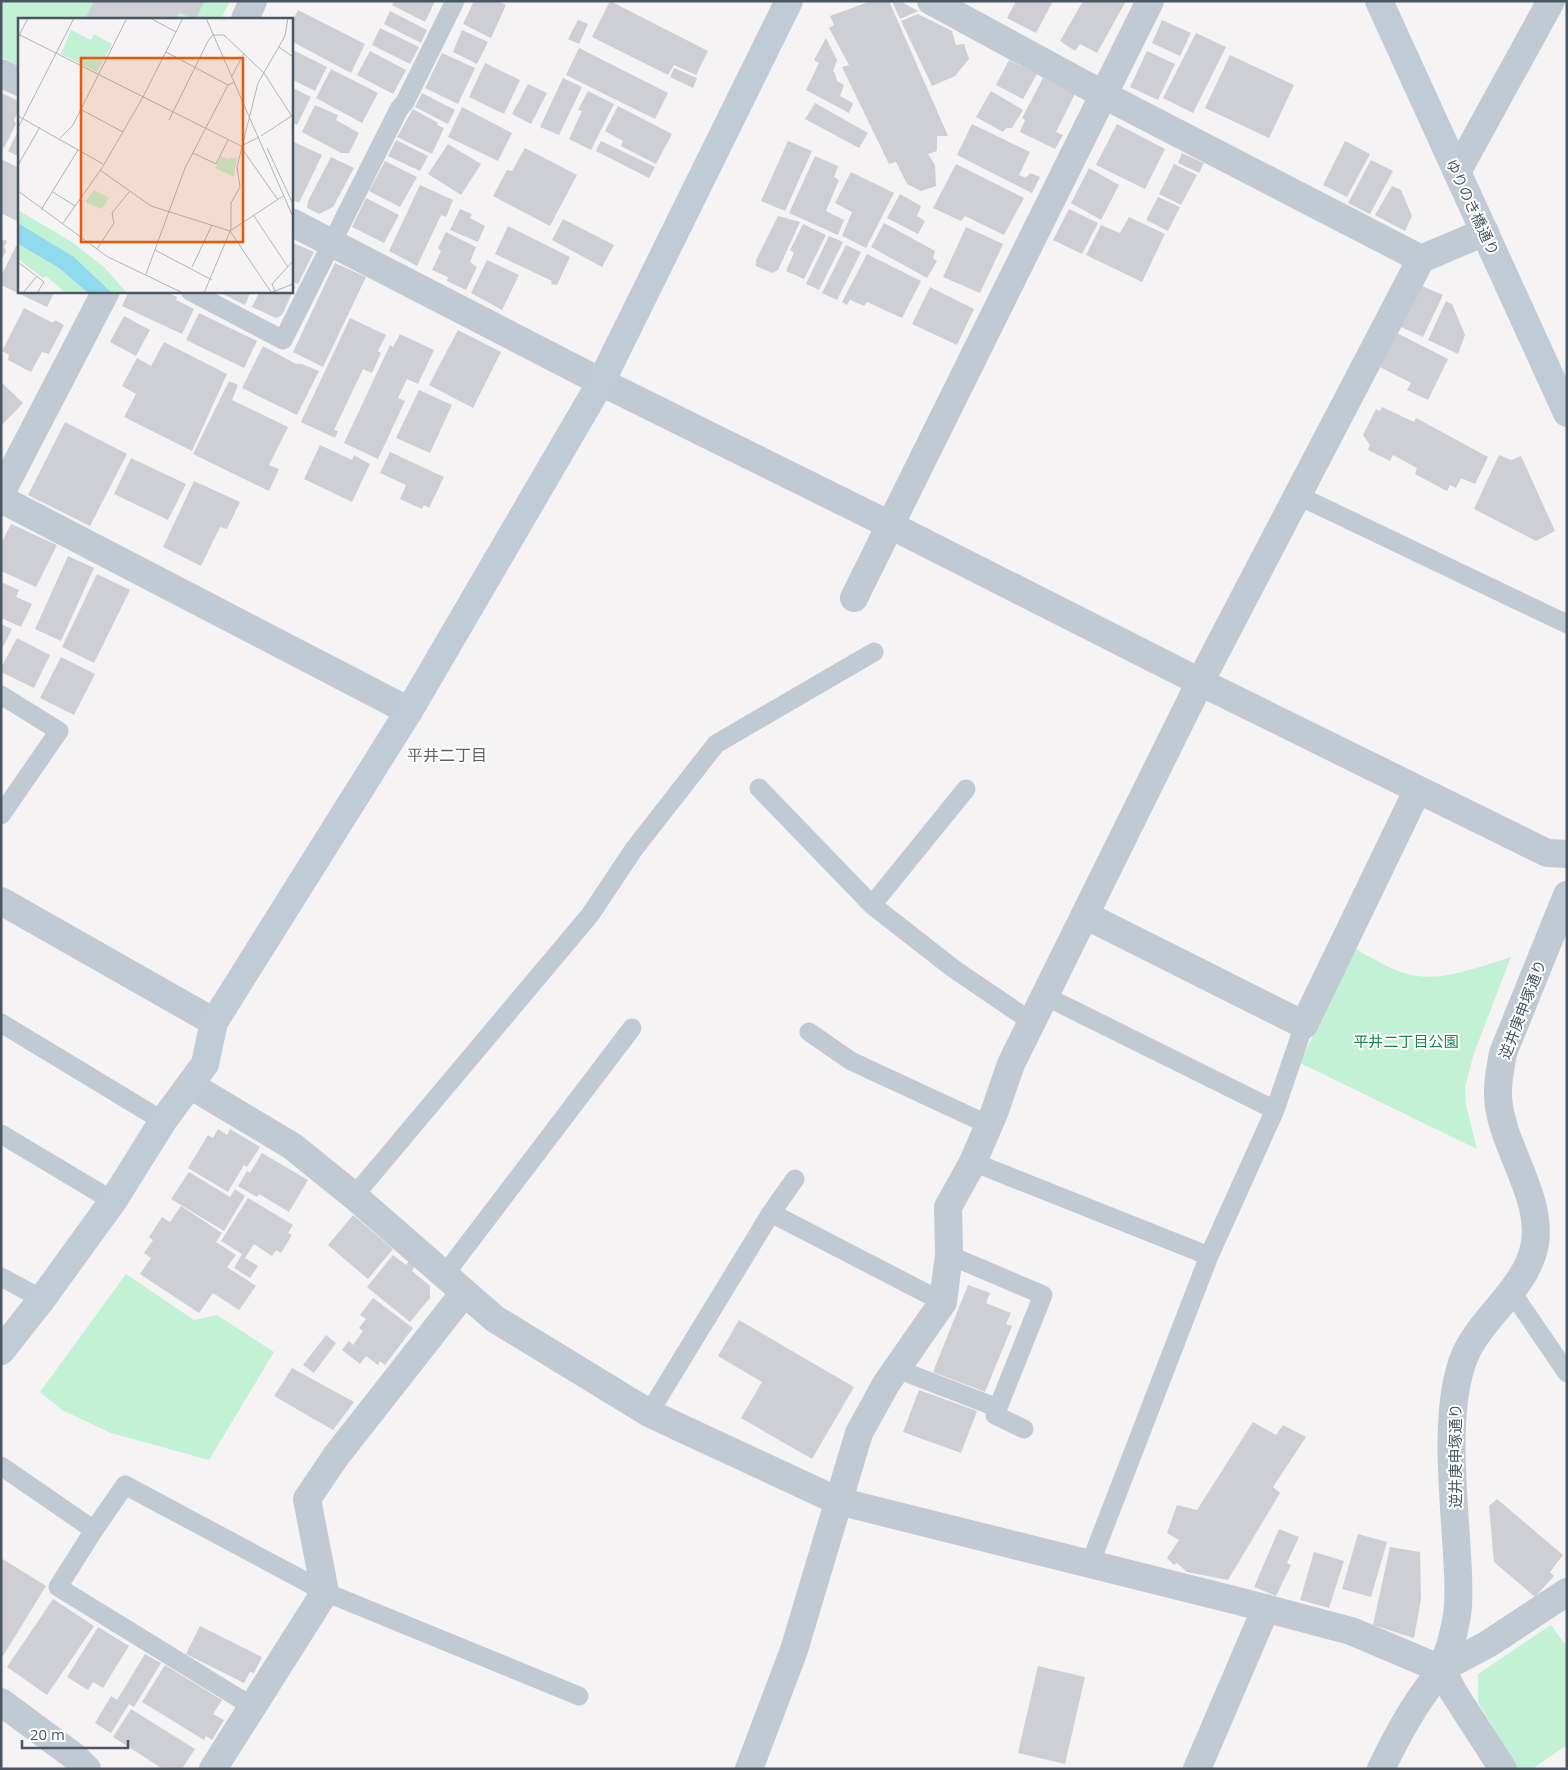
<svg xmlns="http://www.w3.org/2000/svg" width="1568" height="1770" font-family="'Open Sans','Noto Sans JP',sans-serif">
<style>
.green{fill:#c3f1d5}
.building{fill:#cdcfd5}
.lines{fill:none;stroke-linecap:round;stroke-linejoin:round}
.service{stroke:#c1cad2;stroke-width:19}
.minor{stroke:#c1cad2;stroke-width:28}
.tertiary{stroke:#c1cad2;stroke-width:28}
.secondary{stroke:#c1cbd6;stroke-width:28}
.labels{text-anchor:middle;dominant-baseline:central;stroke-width:4;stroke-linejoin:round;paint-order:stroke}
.street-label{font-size:15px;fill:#4a5661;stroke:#fff}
.park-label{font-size:15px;fill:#17864f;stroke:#fff}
.neighbourhood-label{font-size:16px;fill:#5f6368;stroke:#fff}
.inset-road{fill:none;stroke:#b1b4b9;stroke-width:1}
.view{fill:#e8590c;fill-opacity:0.15;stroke:#e8590c;stroke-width:2.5}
.inset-edge{fill:none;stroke:#4a5661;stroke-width:2.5}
</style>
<rect width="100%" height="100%" fill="#f5f3f3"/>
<path class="green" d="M1,1H230L221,19H19V66L1,57Z
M1354,948C1368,956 1383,965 1398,971C1435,986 1475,968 1511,957L1474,1053L1465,1087L1466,1105L1477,1149L1300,1063Z
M126,1274L194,1320L217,1315L274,1352L209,1460L111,1433L62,1410L40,1392Z
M1551,1625L1567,1647V1745L1532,1769H1518L1478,1702V1674Z"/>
<path class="building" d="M94,1H202L204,2L196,19L179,13L177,19H85Z
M394,1H435L425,22L392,5Z
M474,1H497L506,5L491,38L463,24Z
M610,1L708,51L696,75L674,65L668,75L592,37Z
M871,1H889L948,136H937V151L928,154L935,165L936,186L921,191L907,184L896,162L889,164L842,67L849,65L829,28L834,25L830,16Z
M892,1H900L918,11L900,19Z
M1016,1H1053L1036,33L1007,18Z
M1083,1H1126L1097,53L1080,44L1075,51L1060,41Z
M298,10L365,44L351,73L291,41V24Z
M390,11L427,30L421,43L384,24Z
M918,14L952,31L956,45L964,44L969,59L955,76L932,86L901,21Z
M578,20L588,24L579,44L568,39Z
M1162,20L1191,33L1180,56L1152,43Z
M380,28L419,47L410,64L372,45Z
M462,30L488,42L477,64L453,52Z
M1196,33L1226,47L1193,113L1163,98Z
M826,38L837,60L833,71L835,73L837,81L844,85L840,96L853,103L849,113L806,90L819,63L814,60Z
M579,48L668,93L655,119L566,75Z
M291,49L327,67L315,91L291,79Z
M370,51L406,70L393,94L357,75Z
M1147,51L1175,64L1158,100L1130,87Z
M442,53L475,68L458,104L425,88Z
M1230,55L1294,85L1269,138L1205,108Z
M1009,60L1037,74L1023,99L996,85Z
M485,63L520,80L504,114L469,97Z
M674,68L697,78L693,88L670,77Z
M331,69L378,93L362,123L316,98Z
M563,78L582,87L559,135L540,127Z
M1043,78L1075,94L1056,132L1063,135L1055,149L1020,132L1025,120L1022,118Z
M528,84L547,93L531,124L512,114Z
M291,87L311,97L297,125L291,122Z
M588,91L614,104L591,150L569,139L582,111L578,110Z
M991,91L1023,110L1012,128H1006L1003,132L976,117Z
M1,93L19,101V110L14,120L16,124L4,148L1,146Z
M422,93L455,110L448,124L415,107Z
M815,103L868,133L859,148L805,119Z
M315,105L338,115L336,120L359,133L349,153H341L302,132Z
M618,106L672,134L656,164L621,146L623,141L605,131Z
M462,107L512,133L498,161L448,137Z
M413,109L438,123L437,125L444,128L432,154L397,137Z
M972,124L1030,152L1019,175L1026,178L1030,173L1040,177L1032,193L957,155Z
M1117,124L1165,149L1145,189L1096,165Z
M19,129V157L8,151Z
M396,140L428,156L420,171L388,156Z
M601,141L655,167L649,178L596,151Z
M788,141L812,151L785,211L761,201Z
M1345,141L1370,154L1347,197L1323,185Z
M294,142L322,155L299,203L291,199V148Z
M448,144L481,164L461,195L428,174Z
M525,148L577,175L550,226L493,196L507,170L512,171Z
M1182,153L1204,163L1199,173L1178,163Z
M815,156L838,166L834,177L839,180L826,211L844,220L838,235L789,213Z
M331,157L354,168L333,207L319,214L307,208L308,201Z
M1,159L19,168V222L1,213Z
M1371,160L1393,171L1370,214L1348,203Z
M385,161L417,177L400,207L369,191Z
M956,164L1024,198L1004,235L965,216L961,221L933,208Z
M1174,164L1197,175L1181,205L1159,194Z
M1089,168L1119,185L1101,220L1071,203Z
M851,172L894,193L866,248L842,236L852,212L835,203Z
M420,185L453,200L446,217L441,215L417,266L389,251Z
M1392,186L1401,190L1412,216L1405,231L1375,215Z
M900,194L921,206L917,216L925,221L918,234L887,218Z
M1158,197L1180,207L1168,231L1146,220Z
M366,198L399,215L384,243L352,227Z
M460,209L472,214L470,218L485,226L478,242L450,230Z
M1069,209L1098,223L1082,254L1053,240Z
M778,216L800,222L778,270L772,273L756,266V260Z
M1129,217L1165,234L1142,282L1086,255L1101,225L1120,233Z
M563,219L614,245L602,267L552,240Z
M884,223L935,251L933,258L937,261L927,278L871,247Z
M803,224L826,235L804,279L786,271L794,253L790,250Z
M508,226L570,257L557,285L551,284L552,281L495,254Z
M966,227L1003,244L980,293L943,277Z
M446,232L476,247L470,262L477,267L466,290L447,281L448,277L432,270L441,251L438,248Z
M829,236L843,242L819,290L806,284Z
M1,239L7,241L4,247L6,251L1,261Z
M291,242L314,252L298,284L291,281Z
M846,245L861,252L837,300L822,293Z
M16,246L19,247V291H55L47,307L1,285V276Z
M867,254L921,281L902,318L867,302L864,306L850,300L847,305L842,302Z
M487,260L519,275L502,310L471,293Z
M335,263L366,277L323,367L293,352Z
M291,285L295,287L282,315L276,318L252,307L260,291H291Z
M1420,285L1443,295L1423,337L1401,327Z
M930,287L974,309L957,345L912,324Z
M129,291H165L177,297L176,300L194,309L182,334L122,306Z
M217,291H251L245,305Z
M1446,301L1452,304L1465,335L1458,354L1428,340Z
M24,308L51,322H54L55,320L64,325L49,354L42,352L31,372L8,360L9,355L2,351Z
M199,313L257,341L244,368L186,340Z
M124,316L150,330L136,356L110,342Z
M350,318L386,335L378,351L381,353L372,373L363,369L334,430L338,431L335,438L301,422Z
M458,330L501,352L473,408L429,385Z
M1397,333L1448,359L1428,400L1407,390L1411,383L1380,367Z
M400,334L434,350L418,384L407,379L398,398L405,401L378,459L344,443L390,345L393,347Z
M164,342L227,374L192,451L124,417L136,394L122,386L137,358L151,366Z
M263,346L296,364H302L319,371L297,415L242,388Z
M229,381L238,385L232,400L288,427L269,465L279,469L269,491L193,454Z
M1,382L23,403L2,425L1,424Z
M419,390L452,405L430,453L396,438Z
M1382,407L1414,422L1416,418L1488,457L1475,484L1461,478L1456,488L1450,485L1447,491L1415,474L1417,468L1393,455L1390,461L1368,450L1370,445L1363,435L1376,409L1380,411Z
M65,422L127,454L90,526L28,495Z
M320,445L352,460L354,455L370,464L352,502L304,479Z
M390,452L444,477L429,508L424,505L422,509L400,499L406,485L380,473Z
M1499,455L1511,460L1521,456L1555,531L1536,541L1474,509Z
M131,458L186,484L168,520L114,494Z
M194,481L240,502L227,529L220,527L201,566L163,547Z
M11,524L57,545L36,587L1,571V544Z
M68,556L94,568L61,641L35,629Z
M97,574L130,590L94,663L62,647Z
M1,582L19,590L16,597L32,604L21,627L1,618Z
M1,624L12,629L1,651Z
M17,638L50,655L34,688L1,672V668Z
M61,657L95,674L74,715L40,698Z
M218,1129L227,1135L230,1129L260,1147L247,1167L244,1165L228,1192L188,1168L208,1135L213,1138Z
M262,1153L308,1180L289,1212L259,1194L257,1197L238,1186L247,1171L250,1173Z
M189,1172L230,1197L235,1189L245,1196L224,1231L171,1199Z
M248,1198L293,1225L288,1233L292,1235L281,1253L276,1250L272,1256L254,1244L245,1258L258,1266L250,1278L234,1268L242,1254L221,1241Z
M181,1206L222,1233L216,1242L236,1255L227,1267L256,1286L239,1310L213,1293L199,1313L140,1274L151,1258L144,1253L153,1240L149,1237L162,1217L170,1222Z
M353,1215L393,1249L368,1279L328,1245Z
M393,1255L406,1265L409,1261L415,1266L412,1271L430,1286V1298L410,1322L367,1287Z
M968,1285L990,1293L986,1303L1011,1313L1006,1324L1012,1326L985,1392L933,1372Z
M373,1298L413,1328L385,1365L380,1361L378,1365L366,1356L360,1364L342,1350L349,1341L353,1345L363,1331L359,1328L366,1319L360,1315Z
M739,1320L854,1387L812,1459L741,1418L762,1382L718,1356Z
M326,1335L336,1343L314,1373L303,1365Z
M292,1368L354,1402L333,1430L274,1396Z
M919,1390L977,1411L961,1453L903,1432Z
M1253,1422L1276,1435L1283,1425L1306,1437L1273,1487L1280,1493L1228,1580L1187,1572L1177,1563L1174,1565L1167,1558L1179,1540L1167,1533L1177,1505L1197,1510Z
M1497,1499L1563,1555L1550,1572L1554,1576L1535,1597L1494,1562L1489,1506Z
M1279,1529L1299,1537L1287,1563L1291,1565L1276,1596L1254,1587Z
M1358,1534L1387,1542L1371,1597L1342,1589Z
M1390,1547L1420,1552L1421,1599L1414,1638L1373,1625Z
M1314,1552L1344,1561L1329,1608L1300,1600Z
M1,1558L46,1586L3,1656L1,1655Z
M53,1599L94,1626L47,1695L7,1667Z
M200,1626L262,1657L254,1673L250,1672L244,1683L186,1654Z
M98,1627L129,1646L103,1688L93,1682L88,1690L67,1677Z
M145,1654L161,1663L134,1707L129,1704L111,1733L95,1723L111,1696L117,1700Z
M165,1665L222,1700L213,1714L224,1720L212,1740L206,1736L204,1740L142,1702Z
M1038,1666L1085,1677L1065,1764L1018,1753Z
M131,1709L195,1749L182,1769H163L113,1737Z"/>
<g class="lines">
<path class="service" d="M190,291L283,340L399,109L405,102L455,1
M1297,495L1567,624
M1,695L59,731L1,815
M759,788L872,905L954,969L1032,1022
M872,905L966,789
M1045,996L1275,1110
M1,1023L163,1121
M809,1032L851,1061L989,1125
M1,1134L113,1201
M973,1162L1209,1256
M354,1196L590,915L634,849L716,744L874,652
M771,1213L943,1302
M949,1255L1043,1295L995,1415L1024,1429
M445,1274L632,1028
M1,1277L42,1299
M1511,1291L1567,1373
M897,1369L998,1408
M649,1413L771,1213L795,1179
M1,1466L94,1530
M1090,1564L1209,1256L1275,1110L1304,1025
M253,1707L58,1587L94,1530L125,1485L325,1592L579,1696"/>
<path class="minor" d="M931,1L1104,95L1421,259
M245,19L253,1
M1,73L19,82
M1457,172L1551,1
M291,222L601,382L890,525L1200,682L1547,853L1567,854
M1,493L106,291
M1,499L409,711
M854,598L1150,1
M1,901L214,1022
M1085,915L1304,1025L1417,791
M190,1085L292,1146L354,1196L495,1319L649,1413L683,1429L838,1501L1234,1600L1351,1631L1441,1669
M213,1769L325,1592L307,1499L336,1456L464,1293
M749,1769L794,1650L859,1433L886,1384L943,1302L949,1255L948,1207L973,1162L994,1113L1011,1064L1200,682L1421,259L1485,232
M1197,1769L1266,1608
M1503,1769L1454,1693L1441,1669L1488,1644L1567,1592"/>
<path class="tertiary" d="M1,1702L75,1757L87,1769
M1381,1769C1391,1748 1402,1727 1414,1708C1422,1695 1432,1683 1440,1670C1449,1654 1454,1633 1457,1615C1460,1595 1458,1574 1457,1554C1454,1497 1444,1417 1462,1363C1477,1318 1527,1291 1535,1243C1542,1198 1505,1150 1499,1106C1496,1089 1500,1070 1503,1053L1567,895"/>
<path class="secondary" d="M1379,1L1567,413
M1,1351L42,1299L113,1201L163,1121L205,1064L214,1022L409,711L601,382L789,1"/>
</g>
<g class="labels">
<g class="street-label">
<text transform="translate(1473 207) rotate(65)">ゆりのき橋通り</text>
<text transform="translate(1522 1009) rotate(-69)">逆井庚申塚通り</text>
<text transform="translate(1455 1456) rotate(-90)">逆井庚申塚通り</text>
</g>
<g class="park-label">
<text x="1406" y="1041">平井二丁目公園</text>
</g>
<g class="neighbourhood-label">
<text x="447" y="755">平井二丁目</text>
</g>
</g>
<g transform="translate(18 18)">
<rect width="275" height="275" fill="#f5f3f3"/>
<path d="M53,12L73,22L76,16L94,26L79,54L43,36ZM203,138L210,141L219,139L216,159L197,150ZM76,172L91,180L84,191L67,184ZM0,192L54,224L87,250L109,275H94L56,239L0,205ZM0,226L41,250L70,275H48L28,258L25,260L0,241Z" fill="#c3f1d5"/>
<path d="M0,205L56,239L94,275H70L41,250L0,226Z" fill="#90daee"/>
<path class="inset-road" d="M132,0L158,14M188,0L275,199M0,16L223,128L241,119M0,20L10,0M261,29L275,39M148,34L210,67M214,58L226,35M62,91L105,114M0,98L85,146M151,102L190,23L195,17H206L246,55L275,100M0,110L56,0M243,118L275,97M42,120L55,107L109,0M249,130L275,186M225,132L260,182M175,135L198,146L210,122M0,147L22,109M82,152L133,188L212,213M0,173L90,239L165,275M35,174L57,188M23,192L60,132M236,198L270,249M45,205L84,150L125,79L165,0M79,231L96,205L94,195L111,174M137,232L194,262M0,244L26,264L19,275M174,249L194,207M128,256L167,150L210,67L217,64M257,273L254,266L275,243M253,274L212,213L265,178M5,275L19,258M186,275L213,211V185L222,169L219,149L240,65L267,18L270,0M252,275L275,266"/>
<path class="view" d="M63,40H225V224H63Z"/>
<rect width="275" height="275" class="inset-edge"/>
</g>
<rect width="1568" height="1770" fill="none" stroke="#4a5661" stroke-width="5"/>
<path d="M22 1740v8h106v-8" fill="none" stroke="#4a5661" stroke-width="2.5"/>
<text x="30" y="1740" font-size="15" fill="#4a5661" stroke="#ffffff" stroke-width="4" paint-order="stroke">20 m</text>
</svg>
